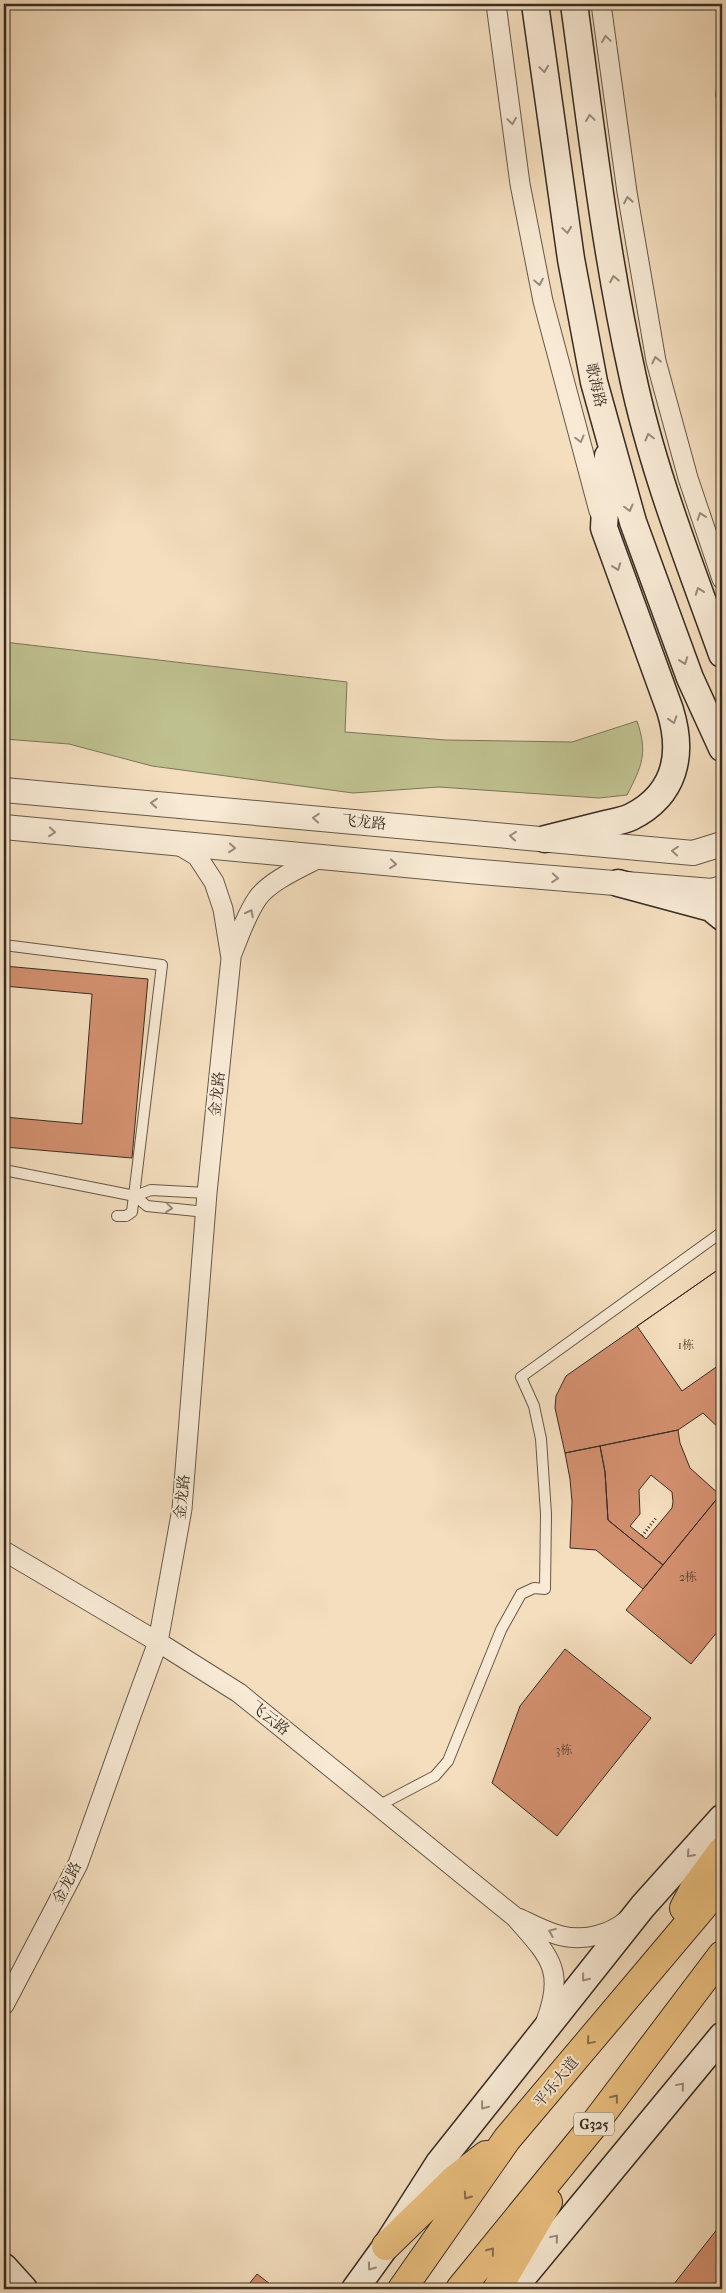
<svg xmlns="http://www.w3.org/2000/svg" width="726" height="2293" font-family="'IM FELL French Canon','Noto Serif SC',serif">
<style>
.green{fill:#bfc08f;stroke:#7b765a}
.building{fill:#d3906f;stroke:#372c24;fill-rule:evenodd}
.lines{fill:none;stroke-linecap:round;stroke-linejoin:round}
.service-casing{stroke:#66584a;stroke-width:12}
.minor-casing{stroke:#66584a;stroke-width:21}
.tertiary-casing{stroke:#66584a;stroke-width:26}
.secondary-casing{stroke:#372c24;stroke-width:29}
.trunk-casing{stroke:#372c24;stroke-width:30}
.path{stroke:#372c24;stroke-width:3;stroke-dasharray:1 2.5;stroke-linecap:butt}
.service{stroke:#f8ead5;stroke-width:10}
.minor{stroke:#f8ead5;stroke-width:19}
.tertiary{stroke:#f8ead5;stroke-width:24}
.secondary{stroke:#f8ead5;stroke-width:26}
.trunk{stroke:#eabf7f;stroke-width:28}
.oneway{stroke:#988b7c}
.oneway2{stroke:#886e4d}
.labels{text-anchor:middle;dominant-baseline:central;stroke-width:4;stroke-linejoin:round;paint-order:stroke}
.number-label{font-size:12px;fill:#5e4537}
.shield{fill:#f8ead5;stroke:#716559;stroke-width:1}
.shield-label{font-size:14px;font-weight:bold;fill:#372c24}
.street-label{font-size:15px;fill:#372c24;stroke:#f8ead5}
</style>
<rect width="100%" height="100%" fill="#f4debe"/>
<filter id="stains"><feTurbulence type="fractalNoise" baseFrequency=".004" numOctaves="4"/><feColorMatrix values="0 0 0 0 .2 0 0 0 0 .09 0 0 0 0 .02 0 0 0 .5 -.17"/></filter>
<radialGradient id="worn" r=".72"><stop offset=".6" stop-color="#630" stop-opacity="0"/><stop offset="1" stop-color="#630" stop-opacity=".3"/></radialGradient>
<path class="green" d="M4,642L347,682L345,732L446,740L572,742L637,721C648,753 642,766 627,795L599,798L439,787L353,793L152,766L69,744L4,739Z"/>
<path class="building" d="M722,68V140L716,95L717,79Z
M4,966L148,979L132,1158L4,1147Z
M4,986L92,994L82,1124L4,1117Z
M722,1267V1431L703,1413L678,1430L565,1453L555,1408L556,1396L566,1376Z
M722,1267V1363L682,1391L637,1326Z
M678,1430L680,1443L690,1468L720,1495L663,1565L608,1520L605,1472L600,1446ZM651,1475L672,1492L673,1502L672,1508L646,1539L630,1526L640,1514L639,1490Z
M600,1446L605,1472L608,1520L663,1565L643,1589L596,1550L570,1548L572,1502L570,1479L565,1453Z
M720,1495L722,1497V1626L691,1664L626,1610Z
M565,1649L651,1718L557,1836L492,1783L520,1706Z
M722,2223V2289H670Z
M257,2274L274,2287L273,2289H245Z"/>
<g class="lines">
<g class="service-casing">
<path id="service" d="M4,945L162,965L132,1212L126,1216H117
M4,1170L135,1196L147,1206L206,1212
M135,1196L151,1190L207,1193
M378,1806L435,1776L448,1761L501,1630L521,1594L534,1588L545,1589L546,1514L541,1439L534,1406L521,1377L722,1232"/>
</g>
<g class="minor-casing">
<path id="minor" d="M496,4L520,184L543,301L599,511
M601,4L627,192L656,361L688,478L722,579
M231,956C239,937 245,917 257,899C269,881 302,867 321,857
M4,1551L158,1642L239,1693L515,1917C548,1955 566,1969 546,2021
M518,1918C532,1924 548,1933 562,1936C584,1941 609,1935 626,1921
M4,2005L78,1864L129,1721L158,1642L182,1509L207,1193L231,958L223,909L214,882L197,856L177,844"/>
</g>
<g class="tertiary-casing">
<path id="tertiary" d="M4,790L693,853L722,844
M4,827L469,871L712,891L722,888"/>
</g>
<g class="secondary-casing">
<path id="secondary" d="M535,4L571,259L594,382L633,522L690,678L722,748
M574,4C591,127 605,251 632,373C652,469 689,562 722,654
M545,839C565,834 585,829 605,824C613,822 623,821 631,817C675,795 684,755 670,710L604,528L608,456
M618,883L711,908L722,917
M4,2267L24,2289
M355,2289L386,2246L439,2163L643,1906L722,1818
M513,2289L722,2036"/>
</g>
<g class="trunk-casing">
<path id="trunk" d="M684,1908L694,1889L722,1851
M386,2246L454,2180L486,2155
M402,2289L507,2139L722,1884
M460,2289L592,2127L722,1955
M497,2289L548,2202"/>
</g>
<path class="path" d="M642,1536L656,1518"/>
<use href="#service" class="service"/>
<use href="#minor" class="minor"/>
<use href="#tertiary" class="tertiary"/>
<use href="#secondary" class="secondary"/>
<use href="#trunk" class="trunk"/>
</g>
<defs><path id="oneway-chevron" d="M-2-3.5L2.5 0L-2 3.5" fill="none" stroke-width="1.6" stroke-linecap="round" stroke-linejoin="round" transform="scale(1.25)"/></defs>
<g class="oneway">
<use href="#oneway-chevron" transform="translate(606 39) rotate(-98)"/>
<use href="#oneway-chevron" transform="translate(544 69) rotate(82)"/>
<use href="#oneway-chevron" transform="translate(590 118) rotate(-98)"/>
<use href="#oneway-chevron" transform="translate(512 121) rotate(82)"/>
<use href="#oneway-chevron" transform="translate(628 200) rotate(-100)"/>
<use href="#oneway-chevron" transform="translate(567 230) rotate(82)"/>
<use href="#oneway-chevron" transform="translate(614 279) rotate(-101)"/>
<use href="#oneway-chevron" transform="translate(539 282) rotate(79)"/>
<use href="#oneway-chevron" transform="translate(656 360) rotate(-102)"/>
<use href="#oneway-chevron" transform="translate(649 437) rotate(-105)"/>
<use href="#oneway-chevron" transform="translate(580 439) rotate(75)"/>
<use href="#oneway-chevron" transform="translate(629 508) rotate(75)"/>
<use href="#oneway-chevron" transform="translate(701 516) rotate(-109)"/>
<use href="#oneway-chevron" transform="translate(617 567) rotate(70)"/>
<use href="#oneway-chevron" transform="translate(699 591) rotate(-110)"/>
<use href="#oneway-chevron" transform="translate(684 661) rotate(70)"/>
<use href="#oneway-chevron" transform="translate(673 720) rotate(73)"/>
<use href="#oneway-chevron" transform="translate(154 803) rotate(-175)"/>
<use href="#oneway-chevron" transform="translate(316 818) rotate(-175)"/>
<use href="#oneway-chevron" transform="translate(52 832) rotate(5)"/>
<use href="#oneway-chevron" transform="translate(513 836) rotate(-175)"/>
<use href="#oneway-chevron" transform="translate(232 848) rotate(5)"/>
<use href="#oneway-chevron" transform="translate(675 851) rotate(-175)"/>
<use href="#oneway-chevron" transform="translate(393 864) rotate(6)"/>
<use href="#oneway-chevron" transform="translate(555 878) rotate(4)"/>
<use href="#oneway-chevron" transform="translate(250 913) rotate(-63)"/>
<use href="#oneway-chevron" transform="translate(169 1208) rotate(6)"/>
<use href="#oneway-chevron" transform="translate(690 1854) rotate(132)"/>
<use href="#oneway-chevron" transform="translate(552 1932) rotate(-158)"/>
<use href="#oneway-chevron" transform="translate(585 1978) rotate(129)"/>
<use href="#oneway-chevron" transform="translate(681 2086) rotate(-50)"/>
<use href="#oneway-chevron" transform="translate(484 2106) rotate(128)"/>
<use href="#oneway-chevron" transform="translate(555 2238) rotate(-50)"/>
<use href="#oneway-chevron" transform="translate(371 2267) rotate(126)"/>
</g>
<g class="oneway2">
<use href="#oneway-chevron" transform="translate(590 2041) rotate(130)"/>
<use href="#oneway-chevron" transform="translate(615 2098) rotate(-52)"/>
<use href="#oneway-chevron" transform="translate(467 2196) rotate(125)"/>
<use href="#oneway-chevron" transform="translate(491 2251) rotate(-51)"/>
</g>
<g class="labels">
<g class="number-label">
<text x="686" y="1345">1栋</text>
<text x="688" y="1577">2栋</text>
<text x="564" y="1750">3栋</text>
</g>
<rect class="shield" x="574" y="2112.5" width="40" height="23" rx="4"/>
<g class="shield-label">
<text x="594" y="2124">G325</text>
</g>
<g class="street-label">
<text transform="translate(596 385) rotate(77)">歌海路</text>
<text transform="translate(364 822) rotate(5)">飞龙路</text>
<text transform="translate(217 1094) rotate(-84)">金龙路</text>
<text transform="translate(182 1497) rotate(-84)">金龙路</text>
<text transform="translate(270 1718) rotate(39)">飞云路</text>
<text transform="translate(67 1883) rotate(-63)">金龙路</text>
<text transform="translate(556 2082) rotate(-50)">平乐大道</text>
</g>
</g>
<rect width="726" height="2293" fill="none" stroke="#f4debe" stroke-width="20"/>
<rect x="5" y="5" width="716" height="2283" fill="none" stroke="#372c24" stroke-width="2.5"/>
<rect x="10" y="10" width="706" height="2273" fill="none" stroke="#372c24"/>
<rect width="100%" height="100%" filter="url(#stains)"/>
<rect width="100%" height="100%" fill="url(#worn)"/>
</svg>
